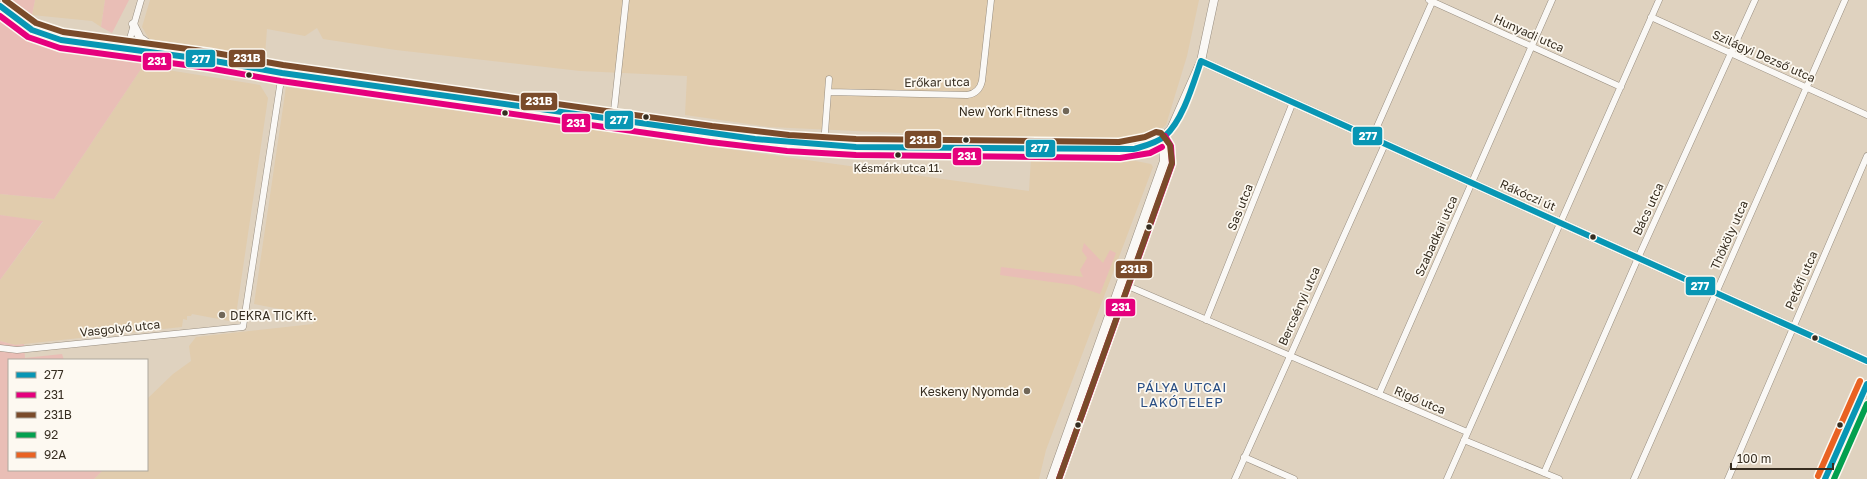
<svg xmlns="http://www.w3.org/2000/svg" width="1867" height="479" font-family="'Golos Text',sans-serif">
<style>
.built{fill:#e1ccad}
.green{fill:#e9beb6}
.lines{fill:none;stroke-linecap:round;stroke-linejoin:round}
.street-casing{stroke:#988e80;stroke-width:7}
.secondary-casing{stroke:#988e80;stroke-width:9}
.street{stroke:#faf8f5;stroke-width:6}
.secondary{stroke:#faf8f5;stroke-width:8}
.bus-1-casing{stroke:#fdf9f1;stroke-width:9}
.bus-2-casing{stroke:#fdf9f1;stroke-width:9}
.bus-3-casing{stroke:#fdf9f1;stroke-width:9}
.bus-4-casing{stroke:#fdf9f1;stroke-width:9}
.bus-5-casing{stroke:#fdf9f1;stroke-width:9}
.bus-1{stroke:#0896b4;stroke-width:6}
.bus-2{stroke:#e5007d;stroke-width:6}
.bus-3{stroke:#7a4b2a;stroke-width:6}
.bus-4{stroke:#03a04f;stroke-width:6}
.bus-5{stroke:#e96222;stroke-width:6}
.bus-dot{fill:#362d20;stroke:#fdf9f1;stroke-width:1.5}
.poi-dot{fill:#716758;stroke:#fdf9f1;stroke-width:1.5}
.labels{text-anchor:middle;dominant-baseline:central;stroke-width:3.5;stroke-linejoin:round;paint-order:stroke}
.bus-label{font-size:11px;fill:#362d20;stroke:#fdf9f1}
.street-label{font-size:12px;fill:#362d20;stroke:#fdf9f1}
.poi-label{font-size:12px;fill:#362d20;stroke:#fdf9f1;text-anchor:end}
.neighbourhood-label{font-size:13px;letter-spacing:1px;fill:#294e84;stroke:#fdf9f1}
.line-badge{stroke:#fdf9f1;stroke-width:1.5}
.badge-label{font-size:11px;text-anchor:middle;font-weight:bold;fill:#fff}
</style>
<rect width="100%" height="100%" fill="#dfd2bf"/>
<path class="built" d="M35,0H105L101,27L92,21L32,15Z
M150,0H1199L1187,56L1166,125L1157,133L1139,141L1118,143L769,127L685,115L687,76L580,71L396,50L323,39L317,28L305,36L267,29L265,55L261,60L226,55L213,48L149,39L142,27Z
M143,66L260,85L268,98L235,322L192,314L191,316H187V320L183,319L182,327L15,345L0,341V280L43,222L0,215V194L54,199Z
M286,87L1029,191L1031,158L1131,160L1151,164L1153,167L1046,450L1039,479H94L103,470H147V399L173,374L191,361L189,346L196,337L313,324L315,316L254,304Z"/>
<path class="green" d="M10,0H35L32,15Z
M105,0H129L112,33L101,27Z
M0,15C38,50 93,50 141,58L143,66L54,199L0,194Z
M0,215L43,221L0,280Z
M1084,243L1103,263L1110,250L1116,253L1100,294L1074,285L1000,275L1001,267L1083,277L1080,270L1087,258L1082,251Z
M0,341L15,345L24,344L25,358L62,354L64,360H9V470H103L94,479H0Z"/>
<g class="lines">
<g class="street-casing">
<path id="street" d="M1429,0L1621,87
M1651,17L1867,115
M127,49L141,0
M828,92L967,95C975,94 980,90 982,81L991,0
M613,120L626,0
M1372,138L1433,0
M824,145L829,79
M1121,283L1467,432
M1206,320L1293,102
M0,348L17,350L243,327L282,73
M1379,394L1552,0
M1464,440L1559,479
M1244,457L1294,479
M1544,473L1638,258L1755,0
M1235,479L1385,144
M1447,479L1659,0
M1634,479L1845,0
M1728,479L1867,156"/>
</g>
<g class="secondary-casing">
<path id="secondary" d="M0,6L32,30L61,40L209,60L282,73L711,134L788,143L856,147L1120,150C1140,148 1157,144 1171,129L1201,61L1214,0
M133,24L140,38L158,51
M1201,61L1867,361
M1051,479L1164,161L1163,148L1158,140
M1825,479L1867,384"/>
</g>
<use href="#street" class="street"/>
<use href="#secondary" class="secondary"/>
<g class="bus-1-casing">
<path id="bus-1" d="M0,6L32,30L61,40L209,60L282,73L755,139L856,147L1134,149C1144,146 1157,143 1165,136C1183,120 1193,84 1201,61
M1201,61L1867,361
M1825,479L1867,384"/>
</g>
<g class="bus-2-casing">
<path id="bus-2" d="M0,16L28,37L60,48L208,68L281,81L710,142L787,151L856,155L1120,158L1150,153L1162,147
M1059,479L1172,164L1171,146L1165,136"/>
</g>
<g class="bus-3-casing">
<path id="bus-3" d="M5,0L36,23L63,32L210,52L283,65L712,126L789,135L856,139L1119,142L1145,137L1156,132L1161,133L1170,145L1172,163L1059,479"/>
</g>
<g class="bus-4-casing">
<path id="bus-4" d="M1834,479L1867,404"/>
</g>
<g class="bus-5-casing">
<path id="bus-5" d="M1818,476L1860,381"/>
</g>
<use href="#bus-1" class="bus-1"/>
<use href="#bus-2" class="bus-2"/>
<use href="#bus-3" class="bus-3"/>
<use href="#bus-4" class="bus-4"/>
<use href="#bus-5" class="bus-5"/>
</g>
<g class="bus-dot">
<circle cx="249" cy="75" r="3.5"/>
<circle cx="505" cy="113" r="3.5"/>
<circle cx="646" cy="117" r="3.5"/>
<circle cx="966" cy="140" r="3.5"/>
<circle cx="898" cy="155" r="3.5"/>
<circle cx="1149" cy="227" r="3.5"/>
<circle cx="1593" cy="237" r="3.5"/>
<circle cx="1815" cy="338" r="3.5"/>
<circle cx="1078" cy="425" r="3.5"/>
<circle cx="1840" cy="425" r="3.5"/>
</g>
<g class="poi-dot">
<circle cx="1066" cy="111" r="4"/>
<circle cx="222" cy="315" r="4"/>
<circle cx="1027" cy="391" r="4"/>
</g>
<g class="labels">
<g class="bus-label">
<text x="898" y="167">Késmárk utca 11.</text>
</g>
<g class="street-label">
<text transform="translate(1529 33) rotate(24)">Hunyadi utca</text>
<text transform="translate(1764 56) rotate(24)">Szilágyi Dezső utca</text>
<text transform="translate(937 82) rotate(-1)">Erőkar utca</text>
<text transform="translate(1528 195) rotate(24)">Rákóczi út</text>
<text transform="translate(1240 207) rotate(-68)">Sas utca</text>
<text transform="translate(1648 209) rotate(-65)">Bács utca</text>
<text transform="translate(1729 235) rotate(-66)">Thököly utca</text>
<text transform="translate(1436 236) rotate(-66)">Szabadkai utca</text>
<text transform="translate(1801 280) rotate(-66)">Petőfi utca</text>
<text transform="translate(1299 306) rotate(-66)">Bercsényi utca</text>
<text transform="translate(120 328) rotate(-6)">Vasgolyó utca</text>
<text transform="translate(1420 400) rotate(23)">Rigó utca</text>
</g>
<g class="poi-label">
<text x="1058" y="111">New York Fitness</text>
<text x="230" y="315" text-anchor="start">DEKRA TIC Kft.</text>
<text x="1019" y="391">Keskeny Nyomda</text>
</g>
<g class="neighbourhood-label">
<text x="1182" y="387">PÁLYA UTCAI<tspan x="1182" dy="15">LAKÓTELEP</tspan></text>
</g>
</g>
<g class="line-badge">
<rect x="228" y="49" width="38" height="19" rx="4" fill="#7a4b2a"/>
<rect x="185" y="49" width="31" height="19" rx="4" fill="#0896b4"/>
<rect x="142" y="52" width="30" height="19" rx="4" fill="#e5007d"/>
<rect x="520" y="92" width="38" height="19" rx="4" fill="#7a4b2a"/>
<rect x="604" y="110" width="30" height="20" rx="4" fill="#0896b4"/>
<rect x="561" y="113" width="30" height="20" rx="4" fill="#e5007d"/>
<rect x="1352" y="126" width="31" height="20" rx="4" fill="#0896b4"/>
<rect x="904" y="130" width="38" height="19" rx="4" fill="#7a4b2a"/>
<rect x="1025" y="139" width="31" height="19" rx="4" fill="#0896b4"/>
<rect x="952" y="147" width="30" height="19" rx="4" fill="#e5007d"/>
<rect x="1115" y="260" width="38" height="19" rx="4" fill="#7a4b2a"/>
<rect x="1685" y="276" width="31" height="20" rx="4" fill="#0896b4"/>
<rect x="1105" y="298" width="31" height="19" rx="4" fill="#e5007d"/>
</g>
<g class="badge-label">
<text x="247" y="62">231B</text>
<text x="201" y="63">277</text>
<text x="157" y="65">231</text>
<text x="539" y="105">231B</text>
<text x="619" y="124">277</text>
<text x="576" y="127">231</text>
<text x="1368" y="140">277</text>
<text x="923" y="144">231B</text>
<text x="1040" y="152">277</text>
<text x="967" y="160">231</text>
<text x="1134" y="273">231B</text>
<text x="1700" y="290">277</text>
<text x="1121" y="311">231</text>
</g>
<rect x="8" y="359" width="140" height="112" fill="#fdf9f1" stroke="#ada79d"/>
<rect x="16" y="372" width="20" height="6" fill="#0896b4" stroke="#ada79d"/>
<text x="44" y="379" font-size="12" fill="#362d20">277</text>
<rect x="16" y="392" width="20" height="6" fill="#e5007d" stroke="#ada79d"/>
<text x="44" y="399" font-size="12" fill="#362d20">231</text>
<rect x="16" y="412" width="20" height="6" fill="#7a4b2a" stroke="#ada79d"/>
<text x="44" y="419" font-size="12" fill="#362d20">231B</text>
<rect x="16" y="432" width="20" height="6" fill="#03a04f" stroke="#ada79d"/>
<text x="44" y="439" font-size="12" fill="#362d20">92</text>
<rect x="16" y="452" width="20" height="6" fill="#e96222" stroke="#ada79d"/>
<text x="44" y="459" font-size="12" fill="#362d20">92A</text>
<path d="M1731 463v6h102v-6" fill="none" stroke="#362d20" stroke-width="2"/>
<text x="1737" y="463" font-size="12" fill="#362d20" stroke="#fdf9f1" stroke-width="3" paint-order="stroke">100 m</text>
</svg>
